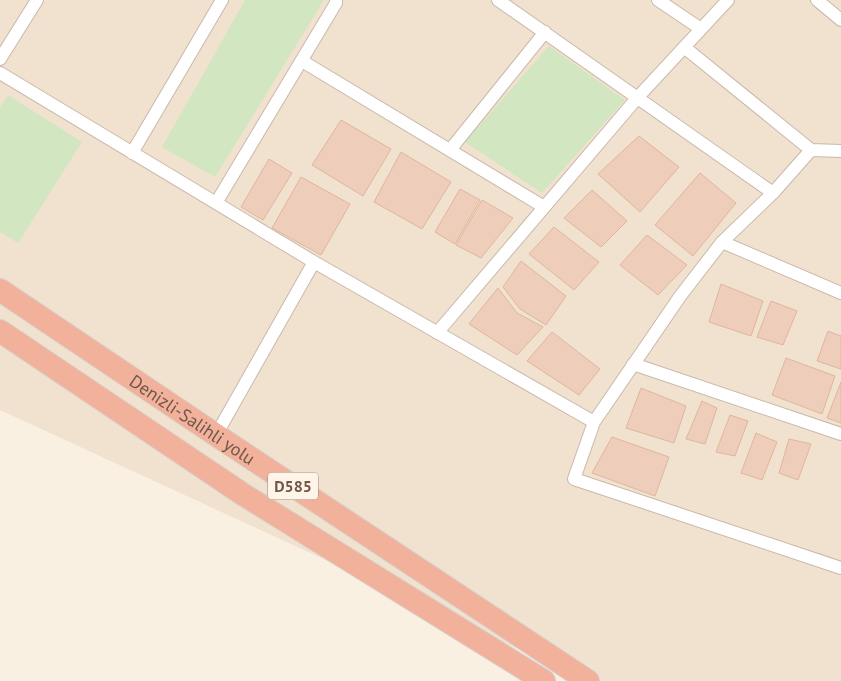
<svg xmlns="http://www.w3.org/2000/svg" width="841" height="681" font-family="'PT Sans',sans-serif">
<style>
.residential{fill:#f1e2d0}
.green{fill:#d1e6c1}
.building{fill:#eecebb;stroke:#e0b59c}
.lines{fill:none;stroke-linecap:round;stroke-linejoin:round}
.street-casing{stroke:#cab8a9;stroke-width:14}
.highway-casing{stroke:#d7d0cc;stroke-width:24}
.street{stroke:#fff;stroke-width:12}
.highway{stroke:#f1b19b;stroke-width:22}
.labels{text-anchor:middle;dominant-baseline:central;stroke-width:4;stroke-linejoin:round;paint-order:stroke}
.shield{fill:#fef4e7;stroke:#9b8679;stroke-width:1}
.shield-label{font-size:16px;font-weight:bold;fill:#70574a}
.street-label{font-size:18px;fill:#70574a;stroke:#fef4e7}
</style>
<rect width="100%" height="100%" fill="#faf0e1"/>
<path class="residential" d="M0,0H841V681H588L0,410Z"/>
<path class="green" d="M245,0H324L215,177L162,147Z
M549,46L625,100L542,193L465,142Z
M8,95L82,142L18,243L0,232V107Z"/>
<path class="building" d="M341,120L391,149L363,196L312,165Z
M639,136L679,167L640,212L598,174Z
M401,152L451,182L422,229L374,202Z
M269,159L292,173L263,220L241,207Z
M700,173L736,203L693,256L655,225Z
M301,177L350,204L321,255L272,228Z
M460,189L480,200L455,244L435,232Z
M592,190L627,221L601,247L564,218Z
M482,200L513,218L481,258L456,245Z
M554,227L599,262L574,290L529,254Z
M647,235L687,265L658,295L620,265Z
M521,261L566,296L546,325L520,309L503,287Z
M721,284L763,301L751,336L709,322Z
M498,288L517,313L543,327L517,355L469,324Z
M771,301L797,311L783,345L757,337Z
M828,331L841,336V369L817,361Z
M552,332L600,369L579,395L527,361Z
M786,358L835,376L822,414L772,395Z
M841,382V423L827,418Z
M641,388L686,406L674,443L626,428Z
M702,401L717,408L705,444L686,439Z
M730,415L748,421L735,456L716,452Z
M756,433L777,442L762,480L741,473Z
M612,437L669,457L655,496L592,473Z
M789,439L811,444L798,480L779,473Z"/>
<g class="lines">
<g class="street-casing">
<path id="street" d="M498,0L773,193
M658,0L701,29
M817,0L841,20
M684,47L811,150
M0,59L37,0
M302,61L544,207
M0,73L314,262L594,422L681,295L722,242L773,193L811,150L841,151
M450,150L545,32
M132,153L222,0
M216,203L336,3V0
M722,242L841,293
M437,333L638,97L728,0
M633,364L841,434
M594,422L574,479L841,568
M216,435L314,262"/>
</g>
<g class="highway-casing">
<g id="highway">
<path id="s1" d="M0,290L216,435L588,681"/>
<path d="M0,331L244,495L544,681"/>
</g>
</g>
<use href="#street" class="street"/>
<use href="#highway" class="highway"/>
</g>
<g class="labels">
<rect class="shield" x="268" y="472.5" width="50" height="27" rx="4"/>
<g class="shield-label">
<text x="293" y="486">D585</text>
</g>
<g class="street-label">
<text stroke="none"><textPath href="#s1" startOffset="232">Denizli-Salihli yolu</textPath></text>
</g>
</g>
</svg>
